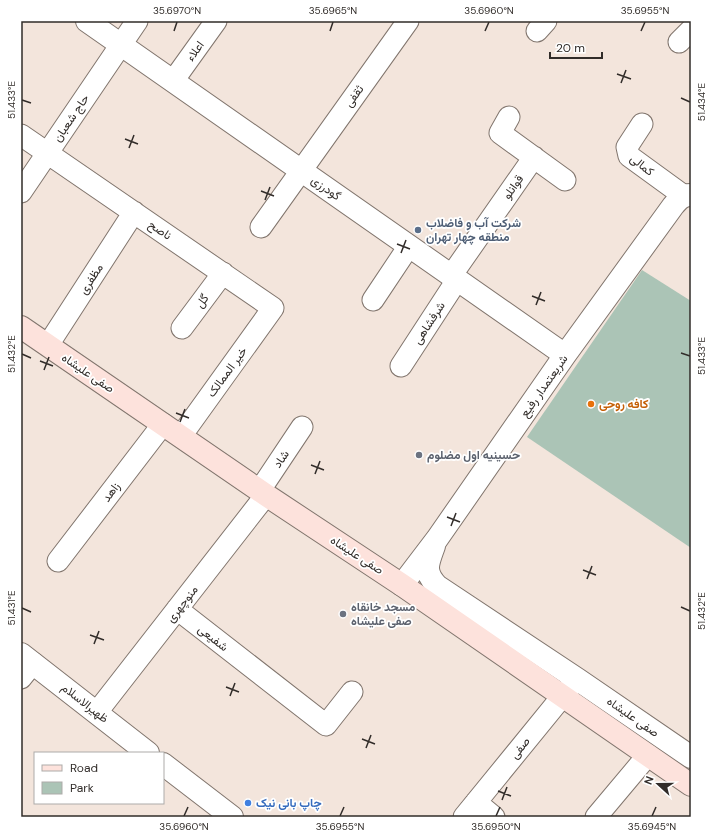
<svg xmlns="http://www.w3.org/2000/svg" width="712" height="838" font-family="'DM Sans',Vazirmatn,sans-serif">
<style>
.green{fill:#abc4b6}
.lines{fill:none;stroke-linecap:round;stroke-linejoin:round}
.minor-casing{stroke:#81756d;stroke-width:23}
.tertiary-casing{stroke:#81756d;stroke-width:24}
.secondary-casing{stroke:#81756d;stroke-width:24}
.minor{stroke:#fff;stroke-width:21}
.tertiary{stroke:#fff;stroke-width:22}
.secondary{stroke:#fde2dc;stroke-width:22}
.ticks{fill:none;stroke:#312c29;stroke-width:1.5}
.service-dot{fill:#5c6f8a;stroke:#fff;stroke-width:1.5}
.food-dot{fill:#e8710a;stroke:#fff;stroke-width:1.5}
.worship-dot{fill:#6b7280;stroke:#fff;stroke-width:1.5}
.shop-dot{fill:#3f7fe0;stroke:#fff;stroke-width:1.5}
.labels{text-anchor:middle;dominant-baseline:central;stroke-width:3.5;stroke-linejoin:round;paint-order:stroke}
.street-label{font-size:12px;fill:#312c29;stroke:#fff}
.service-label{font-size:12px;font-weight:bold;fill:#4e5e75;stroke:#fff;text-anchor:start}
.food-label{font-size:12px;font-weight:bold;fill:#c56008;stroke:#fff;text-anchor:start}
.worship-label{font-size:12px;font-weight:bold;fill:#5b616d;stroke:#fff;text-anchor:start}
.shop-label{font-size:12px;font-weight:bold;fill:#366cbe;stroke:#fff;text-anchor:start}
.neatline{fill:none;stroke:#312c29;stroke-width:1.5}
.ticks-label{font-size:10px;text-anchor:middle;fill:#312c29}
</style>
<rect width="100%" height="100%" fill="#f3e5dc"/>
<path class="green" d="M642,270L691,301V548L527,437Z"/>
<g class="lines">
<g class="minor-casing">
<path id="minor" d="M537,31L546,21
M679,42L691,30
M173,81L216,21
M509,117L500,133L565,180
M642,124L627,147L629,156L684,196
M21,135L273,308L181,436
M21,192L137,21
M261,227L408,21
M451,276L534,157
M373,300L409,246
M182,328L223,273
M48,345L134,212
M401,366L457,280
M260,490L302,427
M58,561L163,424
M177,609L326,725L352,692
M21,678L33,663
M97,712L266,495
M476,802L494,817
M464,817L574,682
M596,817L648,755"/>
</g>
<g class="tertiary-casing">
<path id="tertiary" d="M87,21L565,355
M434,546C428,563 423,571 437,586L577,679L691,757
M402,585L437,539L565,355L673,206C678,200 682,195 691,195
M21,654L148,753
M163,764L232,817"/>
</g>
<g class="secondary-casing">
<path id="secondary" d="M21,327L266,495L402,585L691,785"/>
</g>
<use href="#minor" class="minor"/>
<use href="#tertiary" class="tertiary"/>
<use href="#secondary" class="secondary"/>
</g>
<path class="ticks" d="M174,31L177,22M330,31L333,22M485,31L489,22M641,31L645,22M617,74L631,79M621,83L626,70M681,98L690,102M22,100L31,103M125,139L138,144M129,148L134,135M261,191L274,196M265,200L270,187M397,244L410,249M401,253L406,240M532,296L545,301M536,305L541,292M681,353L690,356M22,354L31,358M40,361L53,366M44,370L49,357M176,413L189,418M180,422L185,409M311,465L324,470M315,474L320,461M447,517L460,522M451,526L456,513M583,570L596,575M587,579L592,566M681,607L690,611M22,608L31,612M90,635L104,640M94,644L99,631M226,687L239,692M230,696L235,683M362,739L375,744M366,748L371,735M498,791L511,796M502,800L507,787M184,816L188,807M340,816L344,807M496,816L500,807M652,816L656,807"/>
<circle class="service-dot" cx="418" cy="230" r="4"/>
<circle class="food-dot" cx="591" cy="404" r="4"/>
<g class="worship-dot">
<circle cx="419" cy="455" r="4"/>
<circle cx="343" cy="614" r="4"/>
</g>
<circle class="shop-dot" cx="248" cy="803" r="4"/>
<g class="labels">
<g class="street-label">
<text transform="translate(195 51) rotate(-54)">اعلاء</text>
<text transform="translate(354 96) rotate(-54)">ثقفی</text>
<text transform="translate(71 118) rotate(-56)">حاج شعبان</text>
<text transform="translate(642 165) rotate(39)">کمالی</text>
<text transform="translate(513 187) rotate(-55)">قوانلو</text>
<text transform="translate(326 188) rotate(35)">گودرزی</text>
<text transform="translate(160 230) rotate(34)">ناصح</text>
<text transform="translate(91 279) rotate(-57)">مظفری</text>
<text transform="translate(202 301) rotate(-53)">گل</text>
<text transform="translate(429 323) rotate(-57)">شرفشاهی</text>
<text transform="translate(227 372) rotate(-54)">خیر الممالک</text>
<text transform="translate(88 373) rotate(34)">صفی علیشاه</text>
<text transform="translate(544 386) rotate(-55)">شریعتمدار رفیع</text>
<text transform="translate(281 459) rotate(-56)">شاد</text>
<text transform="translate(111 492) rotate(-53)">زاهد</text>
<text transform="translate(357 555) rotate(33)">صفی علیشاه</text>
<text transform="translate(182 604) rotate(-52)">منوچهری</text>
<text transform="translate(213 638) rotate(38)">شفیعی</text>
<text transform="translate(85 703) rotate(38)">ظهیرالاسلام</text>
<text transform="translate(633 717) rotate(35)">صفی علیشاه</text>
<text transform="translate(520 748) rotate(-51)">صفی</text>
</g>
<g class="service-label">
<text x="426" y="223">شرکت آب و فاضلاب<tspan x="426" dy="14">منطقه چهار تهران</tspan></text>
</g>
<g class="food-label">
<text x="599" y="404">کافه روحی</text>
</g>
<g class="worship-label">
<text x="427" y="455">حسینیه اول مضلوم</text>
<text x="351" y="607">مسجد خانقاه<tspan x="351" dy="14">صفی علیشاه</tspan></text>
</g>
<g class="shop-label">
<text x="256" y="803">چاپ بانی‌ نیک</text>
</g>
</g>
<rect width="712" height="838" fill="none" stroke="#ffffff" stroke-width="44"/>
<rect x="34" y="752" width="130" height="52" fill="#ffffff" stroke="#adaba9"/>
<rect x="42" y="765" width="20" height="6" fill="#fde2dc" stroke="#adaba9"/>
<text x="70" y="772" font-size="12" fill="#312c29">Road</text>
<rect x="42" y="782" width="20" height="12" fill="#abc4b6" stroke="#adaba9"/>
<text x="70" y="792" font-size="12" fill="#312c29">Park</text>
<g transform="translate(658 784) rotate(291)" stroke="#ffffff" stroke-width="3" paint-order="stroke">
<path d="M0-3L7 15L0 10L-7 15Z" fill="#312c29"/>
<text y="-6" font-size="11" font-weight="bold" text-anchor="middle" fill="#312c29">N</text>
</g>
<path d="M550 52v6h52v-6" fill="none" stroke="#312c29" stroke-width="2"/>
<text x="556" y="52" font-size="12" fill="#312c29" stroke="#ffffff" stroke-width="3" paint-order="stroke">20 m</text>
<rect x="22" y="22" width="668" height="794" class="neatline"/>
<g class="ticks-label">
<text x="177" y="14">35.6970°N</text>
<text x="333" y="14">35.6965°N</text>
<text x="489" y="14">35.6960°N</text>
<text x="645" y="14">35.6955°N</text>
<text transform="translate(11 100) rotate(-90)" y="4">51.433°E</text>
<text transform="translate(701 102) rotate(-90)" y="4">51.434°E</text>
<text transform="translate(11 354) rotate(-90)" y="4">51.432°E</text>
<text transform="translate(701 356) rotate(-90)" y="4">51.433°E</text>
<text transform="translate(11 608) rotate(-90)" y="4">51.431°E</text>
<text transform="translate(701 611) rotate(-90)" y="4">51.432°E</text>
<text x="184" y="830">35.6960°N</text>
<text x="340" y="830">35.6955°N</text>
<text x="496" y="830">35.6950°N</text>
<text x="652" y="830">35.6945°N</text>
</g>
</svg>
